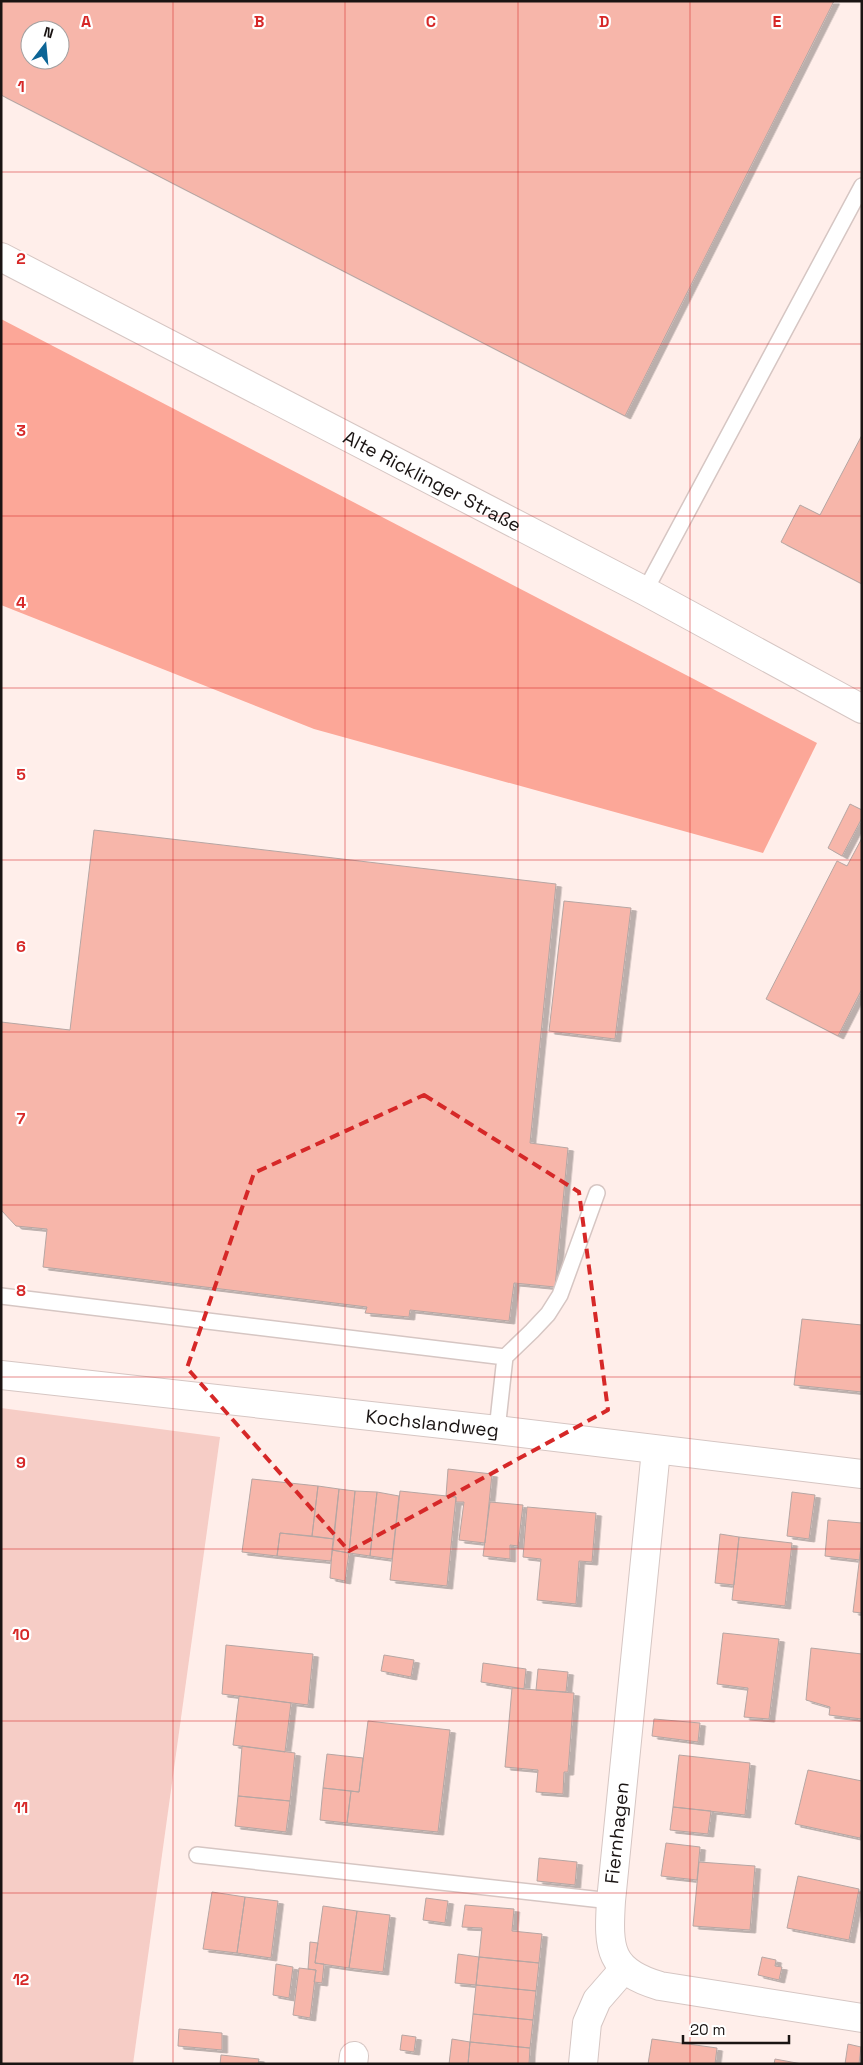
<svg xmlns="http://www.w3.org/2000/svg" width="863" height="2065" font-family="'Space Grotesk',sans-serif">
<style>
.green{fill:#f6cdc6}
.forest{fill:#fca798}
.building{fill:#f7b6aa;stroke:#b6a6a3;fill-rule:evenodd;filter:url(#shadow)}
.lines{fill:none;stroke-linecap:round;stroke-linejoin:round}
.lane-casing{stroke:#d6c6c3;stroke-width:18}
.street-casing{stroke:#d6c6c3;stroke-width:30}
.secondary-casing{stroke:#d6c6c3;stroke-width:30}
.lane{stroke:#fff;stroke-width:15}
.street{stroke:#fff;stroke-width:28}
.secondary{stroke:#fff;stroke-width:28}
.marked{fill:none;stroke:#d62828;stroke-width:4;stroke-dasharray:10 6;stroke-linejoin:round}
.grid{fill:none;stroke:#d62828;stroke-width:1;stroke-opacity:0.55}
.labels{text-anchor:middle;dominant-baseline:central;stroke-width:4.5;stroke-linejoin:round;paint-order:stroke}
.street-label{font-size:19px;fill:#1a1413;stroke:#fff}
.grid-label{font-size:16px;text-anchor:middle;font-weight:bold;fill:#d62828;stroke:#fff;stroke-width:4.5;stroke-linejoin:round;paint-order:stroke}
</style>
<defs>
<filter id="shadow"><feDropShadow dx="5.5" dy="3" stdDeviation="0" flood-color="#0004"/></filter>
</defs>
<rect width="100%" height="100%" fill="#ffeeea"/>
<path class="green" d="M1,1408L220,1437L133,2064H1Z"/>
<path class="forest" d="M1,319L817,743L763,853L314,729L1,605Z"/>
<path class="building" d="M1,1H834L625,416L1,95ZM30,30H60V60H30Z
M862,435V584L781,542L800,505L820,515Z
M850,804L862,810V818L842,856L828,848Z
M94,830L556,884L530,1143L568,1148L555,1287L514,1283L509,1321L410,1310L409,1317L365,1313L367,1307L43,1267L47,1229L16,1226L1,1210V1022L70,1030Z
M862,838V989L838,1036L766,999L837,861L847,866Z
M564,901L631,908L615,1039L549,1031Z
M802,1319L862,1325V1392L794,1385Z
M448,1469L492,1474L485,1543L459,1540L464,1502H456V1497L446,1496Z
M252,1479L318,1486L312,1536L280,1533L277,1556L242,1552Z
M318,1486L339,1489L334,1539L312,1536Z
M339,1489L355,1491L349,1553L332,1550Z
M355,1491L377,1492L370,1556L349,1553Z
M400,1491L456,1497L447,1586L390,1580Z
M377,1492L399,1496L392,1559L370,1556Z
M792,1492L815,1495L809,1539L787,1536Z
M490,1502L523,1505L518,1546L510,1545V1559L483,1556Z
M527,1507L596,1513L592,1562L579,1561L576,1604L537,1600L541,1559L523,1557Z
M828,1520L862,1523L860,1560L825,1556Z
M280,1533L334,1539L331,1561L277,1556Z
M720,1534L739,1537L734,1585L715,1583Z
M739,1537L792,1543L785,1606L732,1600Z
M861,1547H862V1613L853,1612Z
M332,1550L349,1553L345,1581L330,1578Z
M723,1633L779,1639L769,1719L744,1717L748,1688L717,1684Z
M226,1645L313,1654L308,1705L222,1694Z
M811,1648L862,1654V1719L829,1715L830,1707L806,1700Z
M384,1655L414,1660L411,1677L381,1671Z
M483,1663L526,1669L524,1689L481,1682Z
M538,1669L568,1672L566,1692L536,1690Z
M512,1688L574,1693L568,1772H564L563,1794L536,1792L538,1770L505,1767Z
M239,1696L291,1703L285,1752L233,1745Z
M654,1719L700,1723L698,1742L652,1736Z
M368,1721L450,1730L438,1832L347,1823L351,1791L359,1792Z
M242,1746L295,1753L290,1801L238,1796Z
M327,1754L363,1758L359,1792L323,1788Z
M679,1755L750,1763L745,1815L673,1807Z
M808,1770L862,1781V1831L860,1838L795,1824Z
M323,1788L351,1791L347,1823L320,1820Z
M238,1796L290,1801L286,1832L235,1826Z
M673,1807L711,1811L708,1834L670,1830Z
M666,1843L700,1847L697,1880L661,1876Z
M539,1858L577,1862L575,1885L537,1881Z
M699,1862L755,1866L750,1930L693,1926Z
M798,1876L859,1889L849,1940L787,1928Z
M212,1892L245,1897L237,1953L203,1949Z
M245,1897L278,1901L271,1958L237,1953Z
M426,1898L448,1901L445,1923L423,1920Z
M465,1905L514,1909L512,1931L542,1934L539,1963L479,1957L482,1928L462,1927Z
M323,1906L357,1911L349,1968L315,1963Z
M357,1911L390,1915L383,1972L349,1968Z
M310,1942L318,1943L315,1963L324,1964L322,1983L314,1982L316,1970L308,1969Z
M458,1954L479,1957L476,1985L455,1983Z
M479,1957L539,1963L536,1991L476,1985Z
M762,1957L776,1960L775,1966L782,1967L779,1980L758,1975Z
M276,1964L293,1967L289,1998L273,1995Z
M299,1968L316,1970L310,2018L293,2015Z
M476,1985L536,1991L533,2020L473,2014Z
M473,2014L533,2020L530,2048L470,2042Z
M179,2029L222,2033V2050L178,2046Z
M402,2035L416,2037L414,2052L400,2050Z
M452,2039L470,2042L468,2064H449Z
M652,2039L717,2048L715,2064H648Z
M470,2042L530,2048L529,2064H468Z
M848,2044L861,2047L859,2064H845Z
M221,2055L259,2059L258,2064H220Z
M775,2059L802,2064H774Z"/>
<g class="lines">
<g class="lane-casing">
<path id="lane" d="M645,591L862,186
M1,1296L505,1357L497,1430
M505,1357L532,1331L548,1314L560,1295L597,1193
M197,1855L611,1901"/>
</g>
<g class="street-casing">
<g id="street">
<path id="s1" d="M1,1375L497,1430L862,1474"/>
<path d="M656,1450L611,1901C608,1949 609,1971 660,1986L862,2018"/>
<path d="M353,2064L354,2056"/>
<path d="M583,2064L587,2023L597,2000L624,1969"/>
</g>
</g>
<g class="secondary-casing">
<g id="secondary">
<path id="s2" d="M1,257L645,591L862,709"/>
</g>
</g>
<use href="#lane" class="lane"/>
<use href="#street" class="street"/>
<use href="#secondary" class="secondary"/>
</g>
<path class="marked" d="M424,1095L579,1192L608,1410L349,1551L187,1368L254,1173Z"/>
<path class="grid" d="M173,1V2064M345,1V2064M518,1V2064M690,1V2064M1,172H862M1,344H862M1,516H862M1,688H862M1,860H862M1,1032H862M1,1205H862M1,1377H862M1,1549H862M1,1721H862M1,1893H862"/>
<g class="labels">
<g class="street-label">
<text stroke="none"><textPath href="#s2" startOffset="486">Alte Ricklinger Straße</textPath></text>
<text stroke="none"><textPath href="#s1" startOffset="434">Kochslandweg</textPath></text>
<text transform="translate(617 1833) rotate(-84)">Fiernhagen</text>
</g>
</g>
<g class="grid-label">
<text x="86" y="27">A</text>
<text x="259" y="27">B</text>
<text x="431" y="27">C</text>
<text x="604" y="27">D</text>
<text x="777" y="27">E</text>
<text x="21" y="92">1</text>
<text x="21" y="264">2</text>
<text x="21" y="436">3</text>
<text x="21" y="608">4</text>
<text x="21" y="780">5</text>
<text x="21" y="952">6</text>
<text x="21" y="1124">7</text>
<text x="21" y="1296">8</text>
<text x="21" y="1468">9</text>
<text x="21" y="1640">10</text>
<text x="21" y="1813">11</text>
<text x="21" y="1985">12</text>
</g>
<rect width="863" height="2065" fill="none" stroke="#1a1413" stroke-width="5"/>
<g transform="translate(45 45) rotate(16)"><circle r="24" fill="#ffffff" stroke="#a3a1a1"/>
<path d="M0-4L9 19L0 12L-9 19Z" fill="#0c6596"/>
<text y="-8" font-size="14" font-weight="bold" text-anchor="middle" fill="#1a1413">N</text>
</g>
<path d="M683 2035v8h106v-8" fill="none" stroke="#1a1413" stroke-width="2.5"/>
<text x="690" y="2035" font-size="15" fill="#1a1413" stroke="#ffffff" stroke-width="4" paint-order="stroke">20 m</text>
</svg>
